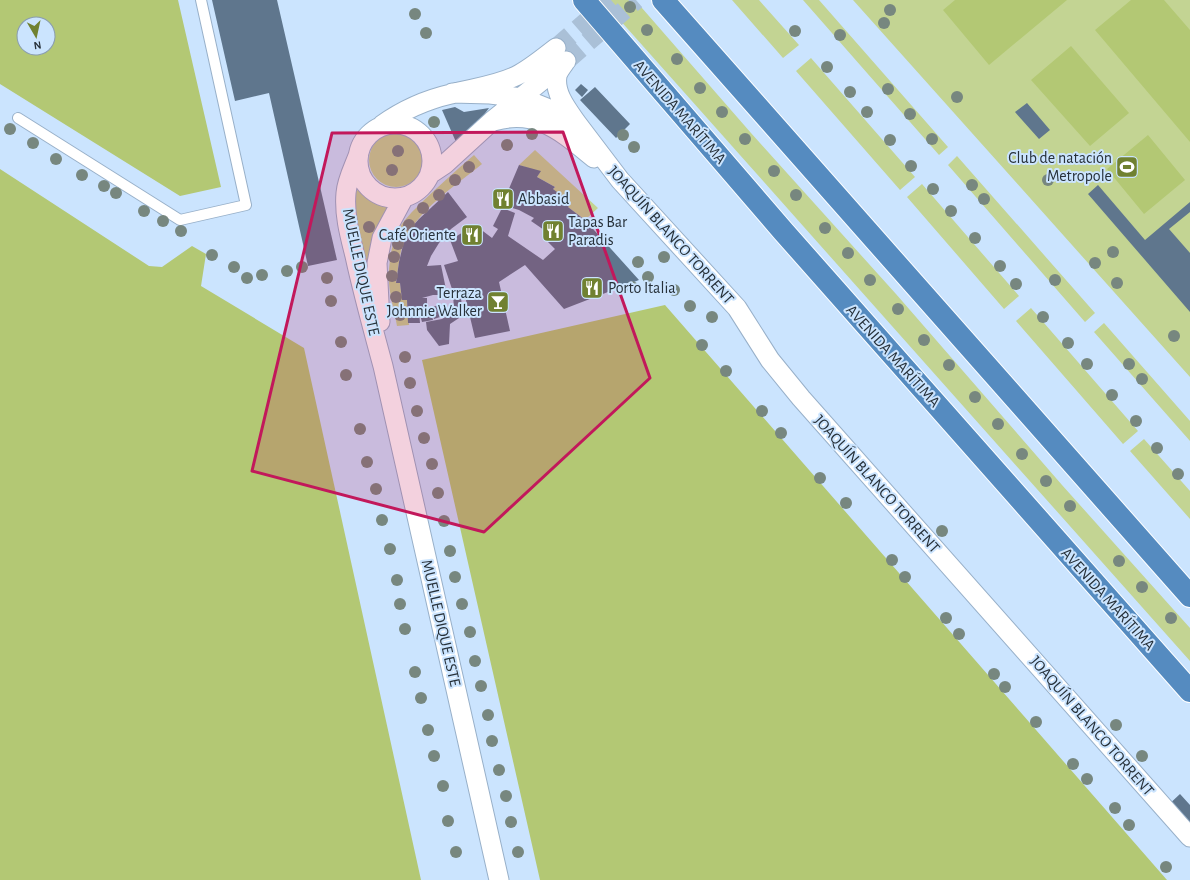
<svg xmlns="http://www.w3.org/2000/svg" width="1190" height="880" font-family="'Alegreya Sans',sans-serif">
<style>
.green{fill:#c3d493}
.water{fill:#b3c874;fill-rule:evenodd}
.building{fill:#5f768d}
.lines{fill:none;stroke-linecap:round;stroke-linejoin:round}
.street-tunnel{stroke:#aac0d7;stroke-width:19;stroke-dasharray:19 10;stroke-linecap:butt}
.lane-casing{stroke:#98b0c9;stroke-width:12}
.street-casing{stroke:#98b0c9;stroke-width:21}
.highway-casing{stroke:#fff;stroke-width:24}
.lane{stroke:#fff;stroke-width:10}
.street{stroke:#fff;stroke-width:19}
.highway{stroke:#558bc0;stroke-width:22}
.tree{fill:#77877f}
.marked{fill:#c2185b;fill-opacity:0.2;stroke:#c2185b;stroke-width:3;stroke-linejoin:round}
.labels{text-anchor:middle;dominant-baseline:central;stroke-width:4;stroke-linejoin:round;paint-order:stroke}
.street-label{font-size:16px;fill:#27313a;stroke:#cbe4fe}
.poi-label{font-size:16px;fill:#27313a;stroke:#cbe4fe;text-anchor:end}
</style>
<rect width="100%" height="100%" fill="#cbe4fe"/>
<path class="green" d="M602,0H635L751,133L896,294L1062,485L1190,628V661Z
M732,0H759L799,45L783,58Z
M803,0H819L948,147L939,155Z
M853,0H1190V377Z
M811,58L915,177L900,190L796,71Z
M369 160a27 27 0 1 1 54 0a27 27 0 1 1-54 0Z
M535,150L598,208L585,220L568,207L553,189L555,187L537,177L540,172L519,165Z
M474,155L482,164C455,186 416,211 403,244C399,256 398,270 396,283H400L402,300H407L409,325L397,326C394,308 387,288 389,269C390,257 392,244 397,233C402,221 413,211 422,202C439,186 456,170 474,155Z
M957,156L1095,313L1085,322L948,165Z
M922,184L1019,296L1004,309L907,197Z
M357,190L384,206L387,207L388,209L368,274L361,249L352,200L355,191Z
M1031,308L1138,431L1123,444L1016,321Z
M1104,323L1190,421V441L1094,332Z
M1144,439L1190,491V519L1130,451Z"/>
<path class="water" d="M0,0H178L221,187L180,196L0,84ZM24,24H48V48H24Z
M955,0H1067L989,65L943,10Z
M1131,0H1164L1190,30V142L1095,30Z
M1071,46L1129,113L1090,146L1031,80Z
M1148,135L1185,180L1144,214L1107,169Z
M0,169L149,266L162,267L192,246L206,254L201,286L304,348L421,880H0Z
M665,305L1167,880H540L422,360Z"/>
<path class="building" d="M212,0H277L337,260L308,266L269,93L235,101Z
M581,84L588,90L582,97L575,90Z
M595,87L630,124L616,138L580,100Z
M1027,103L1050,130L1039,139L1015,112Z
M455,107L464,112L489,108L478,123L456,142L442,110Z
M519,165L541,171L537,177L555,187L553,189L571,203L568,207L585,220L639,280L564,309L525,265L499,282L510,331L475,338L465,296L461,297L462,308L459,318L450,324L449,344L439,346L427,330L426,322L442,319L454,312L453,292L444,265L458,261L450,240L475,225L492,238L498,229L493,226L502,208L515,213L508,236L543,260L555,249L543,237L547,232L531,221L534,218L519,210L502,205Z
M1098,185L1145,240L1190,202V212L1169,229L1190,253V312L1088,194Z
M448,192L467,217L451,229L439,243L431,256L427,266L441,265L448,299L439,295H433L422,298H427V309H416V311H419L420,323H408L407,300H402L400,283H396L399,262L403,245L411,228L419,219Z
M439,305L443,316L434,319L430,308L433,320L422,322L419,311Z
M1180,794L1190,805V834L1165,808Z"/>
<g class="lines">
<path class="street-tunnel" d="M556,48L611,0
M566,61L636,0"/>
<g class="lane-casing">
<path id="lane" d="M18,118L180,220L246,205L201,0"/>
</g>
<g class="street-casing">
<path id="street" d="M565,62C562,67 558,71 557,76C554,93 567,109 576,122
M452,93L490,94L522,98L564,115L576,122L620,180L737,308L770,360L801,398L1190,837
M494,121C537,108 563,133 594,158
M358 161a37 37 0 1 1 74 0a37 37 0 1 1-74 0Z
M382,125C403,110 425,100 451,94C473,88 495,86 516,76C530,69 543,58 556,48
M358,156C353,169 347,180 346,193C344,215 350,236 355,256C363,293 373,329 383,366L499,880
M430,174L445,164L492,121L566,61
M380,322L377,263L382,238L404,197"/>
</g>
<g class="highway-casing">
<path id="highway" d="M584,0L783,231L1190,691
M663,0L1190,596"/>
</g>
<use href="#lane" class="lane"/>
<use href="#street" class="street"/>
<use href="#highway" class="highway"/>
</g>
<g class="tree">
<circle cx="630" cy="7" r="6"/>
<circle cx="890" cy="10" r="6"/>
<circle cx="415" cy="14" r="6"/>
<circle cx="884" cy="23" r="6"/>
<circle cx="647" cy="30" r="6"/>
<circle cx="795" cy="31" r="6"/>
<circle cx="426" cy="33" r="6"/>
<circle cx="840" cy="35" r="6"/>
<circle cx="677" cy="59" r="6"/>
<circle cx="827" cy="67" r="6"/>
<circle cx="700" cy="88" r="6"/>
<circle cx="888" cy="89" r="6"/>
<circle cx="850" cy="92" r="6"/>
<circle cx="957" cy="97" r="6"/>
<circle cx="722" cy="112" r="6"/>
<circle cx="867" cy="112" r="6"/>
<circle cx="910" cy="114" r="6"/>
<circle cx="434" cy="122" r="6"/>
<circle cx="10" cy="129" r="6"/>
<circle cx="532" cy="134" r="6"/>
<circle cx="623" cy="135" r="6"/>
<circle cx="745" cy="139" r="6"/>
<circle cx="932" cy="139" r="6"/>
<circle cx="890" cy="140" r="6"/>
<circle cx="33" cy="143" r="6"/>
<circle cx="507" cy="145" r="6"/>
<circle cx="634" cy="147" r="6"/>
<circle cx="398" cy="151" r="6"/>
<circle cx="56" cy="159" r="6"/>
<circle cx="911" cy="166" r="6"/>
<circle cx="469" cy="167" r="6"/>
<circle cx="392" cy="170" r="6"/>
<circle cx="774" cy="171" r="6"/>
<circle cx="82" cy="175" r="6"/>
<circle cx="455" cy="180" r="6"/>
<circle cx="1048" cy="180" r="6"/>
<circle cx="972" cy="185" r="6"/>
<circle cx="104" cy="186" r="6"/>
<circle cx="933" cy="189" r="6"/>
<circle cx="116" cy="193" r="6"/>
<circle cx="439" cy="195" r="6"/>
<circle cx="796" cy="195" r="6"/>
<circle cx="984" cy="199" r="6"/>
<circle cx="423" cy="208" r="6"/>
<circle cx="144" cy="211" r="6"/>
<circle cx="951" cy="211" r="6"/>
<circle cx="163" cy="221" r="6"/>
<circle cx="409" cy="225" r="6"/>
<circle cx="369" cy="227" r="6"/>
<circle cx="825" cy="228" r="6"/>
<circle cx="181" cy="231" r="6"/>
<circle cx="975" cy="238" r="6"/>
<circle cx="398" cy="244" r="6"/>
<circle cx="1113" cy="252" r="6"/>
<circle cx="848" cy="253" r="6"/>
<circle cx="212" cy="255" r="6"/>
<circle cx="394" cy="257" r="6"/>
<circle cx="664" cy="257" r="6"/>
<circle cx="638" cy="262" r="6"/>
<circle cx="1095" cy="263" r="6"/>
<circle cx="1000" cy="266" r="6"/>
<circle cx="234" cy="267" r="6"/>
<circle cx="302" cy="267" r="6"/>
<circle cx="287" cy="271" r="6"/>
<circle cx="262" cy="275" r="6"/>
<circle cx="392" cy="276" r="6"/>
<circle cx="648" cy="277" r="6"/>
<circle cx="247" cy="278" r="6"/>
<circle cx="327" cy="278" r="6"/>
<circle cx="870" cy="280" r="6"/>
<circle cx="1055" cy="280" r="6"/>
<circle cx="1117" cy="283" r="6"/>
<circle cx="1016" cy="284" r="6"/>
<circle cx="632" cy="287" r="6"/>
<circle cx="674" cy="290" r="6"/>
<circle cx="396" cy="297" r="6"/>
<circle cx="331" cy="301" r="6"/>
<circle cx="690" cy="306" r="6"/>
<circle cx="898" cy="309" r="6"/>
<circle cx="400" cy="315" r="6"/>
<circle cx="712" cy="317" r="6"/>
<circle cx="1043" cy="317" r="6"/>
<circle cx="1174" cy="336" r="6"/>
<circle cx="924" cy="340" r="6"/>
<circle cx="341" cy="342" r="6"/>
<circle cx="1068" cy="343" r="6"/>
<circle cx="702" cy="345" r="6"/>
<circle cx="405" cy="357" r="6"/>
<circle cx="1087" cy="364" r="6"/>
<circle cx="1129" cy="364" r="6"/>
<circle cx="949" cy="365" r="6"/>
<circle cx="726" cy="371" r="6"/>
<circle cx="346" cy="375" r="6"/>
<circle cx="1142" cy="379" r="6"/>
<circle cx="410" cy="383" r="6"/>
<circle cx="1112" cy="395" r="6"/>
<circle cx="975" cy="397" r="6"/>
<circle cx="417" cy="411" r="6"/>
<circle cx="762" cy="411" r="6"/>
<circle cx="1136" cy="421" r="6"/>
<circle cx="998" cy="424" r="6"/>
<circle cx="360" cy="429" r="6"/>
<circle cx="781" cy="433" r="6"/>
<circle cx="424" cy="438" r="6"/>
<circle cx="1157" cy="448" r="6"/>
<circle cx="1022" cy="454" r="6"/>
<circle cx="367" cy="462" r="6"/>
<circle cx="432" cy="464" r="6"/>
<circle cx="1178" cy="474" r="6"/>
<circle cx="820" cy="478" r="6"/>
<circle cx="1046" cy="481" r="6"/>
<circle cx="376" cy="489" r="6"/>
<circle cx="438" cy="493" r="6"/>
<circle cx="846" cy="503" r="6"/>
<circle cx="1070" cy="506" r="6"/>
<circle cx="382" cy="520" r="6"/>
<circle cx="444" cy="521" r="6"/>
<circle cx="942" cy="531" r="6"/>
<circle cx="390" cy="549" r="6"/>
<circle cx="450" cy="551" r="6"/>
<circle cx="892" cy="560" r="6"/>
<circle cx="1119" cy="561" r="6"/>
<circle cx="455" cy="577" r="6"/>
<circle cx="905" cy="577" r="6"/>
<circle cx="397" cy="580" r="6"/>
<circle cx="1142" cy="587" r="6"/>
<circle cx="400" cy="604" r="6"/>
<circle cx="462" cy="604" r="6"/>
<circle cx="946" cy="618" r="6"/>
<circle cx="1171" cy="618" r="6"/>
<circle cx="405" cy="629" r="6"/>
<circle cx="470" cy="632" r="6"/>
<circle cx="959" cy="634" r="6"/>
<circle cx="475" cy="661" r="6"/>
<circle cx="415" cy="672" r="6"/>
<circle cx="994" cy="674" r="6"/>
<circle cx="481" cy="686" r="6"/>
<circle cx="1005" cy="687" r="6"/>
<circle cx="421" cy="698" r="6"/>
<circle cx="488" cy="715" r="6"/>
<circle cx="1036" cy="722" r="6"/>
<circle cx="1116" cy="725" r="6"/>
<circle cx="428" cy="730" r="6"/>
<circle cx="492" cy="741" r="6"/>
<circle cx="434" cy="756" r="6"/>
<circle cx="1142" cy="756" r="6"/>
<circle cx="1073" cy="764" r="6"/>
<circle cx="499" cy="770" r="6"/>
<circle cx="1087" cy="779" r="6"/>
<circle cx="443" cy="786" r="6"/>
<circle cx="506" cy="796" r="6"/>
<circle cx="1115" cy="808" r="6"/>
<circle cx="448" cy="821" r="6"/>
<circle cx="511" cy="822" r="6"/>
<circle cx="1129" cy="825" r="6"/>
<circle cx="456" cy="852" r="6"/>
<circle cx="518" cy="852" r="6"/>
<circle cx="1166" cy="867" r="6"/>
</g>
<path class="marked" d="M563,132L650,378L484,532L252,471L332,133Z"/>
<defs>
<g id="stadium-square" transform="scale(1.15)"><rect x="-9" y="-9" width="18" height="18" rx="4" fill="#708131" stroke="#cbe4fe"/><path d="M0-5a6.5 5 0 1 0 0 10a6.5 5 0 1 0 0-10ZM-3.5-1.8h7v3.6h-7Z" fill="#fff"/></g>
<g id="restaurant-square" transform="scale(1.15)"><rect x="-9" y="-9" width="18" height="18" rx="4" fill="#708131" stroke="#cbe4fe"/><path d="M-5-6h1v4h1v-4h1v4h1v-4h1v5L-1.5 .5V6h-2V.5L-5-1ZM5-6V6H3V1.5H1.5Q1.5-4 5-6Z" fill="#fff"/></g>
<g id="bar-square" transform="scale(1.15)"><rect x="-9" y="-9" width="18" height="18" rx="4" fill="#708131" stroke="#cbe4fe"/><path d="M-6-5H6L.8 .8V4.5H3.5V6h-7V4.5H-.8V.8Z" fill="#fff"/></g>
</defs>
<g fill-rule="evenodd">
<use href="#stadium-square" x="1127" y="167"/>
<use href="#restaurant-square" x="503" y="199"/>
<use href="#restaurant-square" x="553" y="231"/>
<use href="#restaurant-square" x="472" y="235"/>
<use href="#restaurant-square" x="592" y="288"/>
<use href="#bar-square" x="498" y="302"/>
</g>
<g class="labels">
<g class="street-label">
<text transform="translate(680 112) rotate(49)">AVENIDA MARÍTIMA</text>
<text transform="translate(671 235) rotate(48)">JOAQUÍN BLANCO TORRENT</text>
<text transform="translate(361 272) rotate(78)">MUELLE DIQUE ESTE</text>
<text transform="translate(893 356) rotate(48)">AVENIDA MARÍTIMA</text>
<text transform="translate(877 484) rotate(48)">JOAQUÍN BLANCO TORRENT</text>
<text transform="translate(1108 599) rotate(48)">AVENIDA MARÍTIMA</text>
<text transform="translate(441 623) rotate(77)">MUELLE DIQUE ESTE</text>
<text transform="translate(1092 726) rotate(49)">JOAQUÍN BLANCO TORRENT</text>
</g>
<g class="poi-label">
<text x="1112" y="158">Club de natación<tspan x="1112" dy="18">Metropole</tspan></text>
<text x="518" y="199" text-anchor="start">Abbasid</text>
<text x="568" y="222" text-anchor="start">Tapas Bar<tspan x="568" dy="18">Paradis</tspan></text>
<text x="456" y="235">Café Oriente</text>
<text x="608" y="288" text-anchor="start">Porto Italia</text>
<text x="482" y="293">Terraza<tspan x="482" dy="18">Johnnie Walker</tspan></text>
</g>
</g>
<g transform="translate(36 36) rotate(171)"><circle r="19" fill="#cbe4fe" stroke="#899cb0"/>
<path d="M0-3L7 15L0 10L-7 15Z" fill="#708131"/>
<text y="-6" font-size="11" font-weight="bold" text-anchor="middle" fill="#27313a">N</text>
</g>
</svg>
